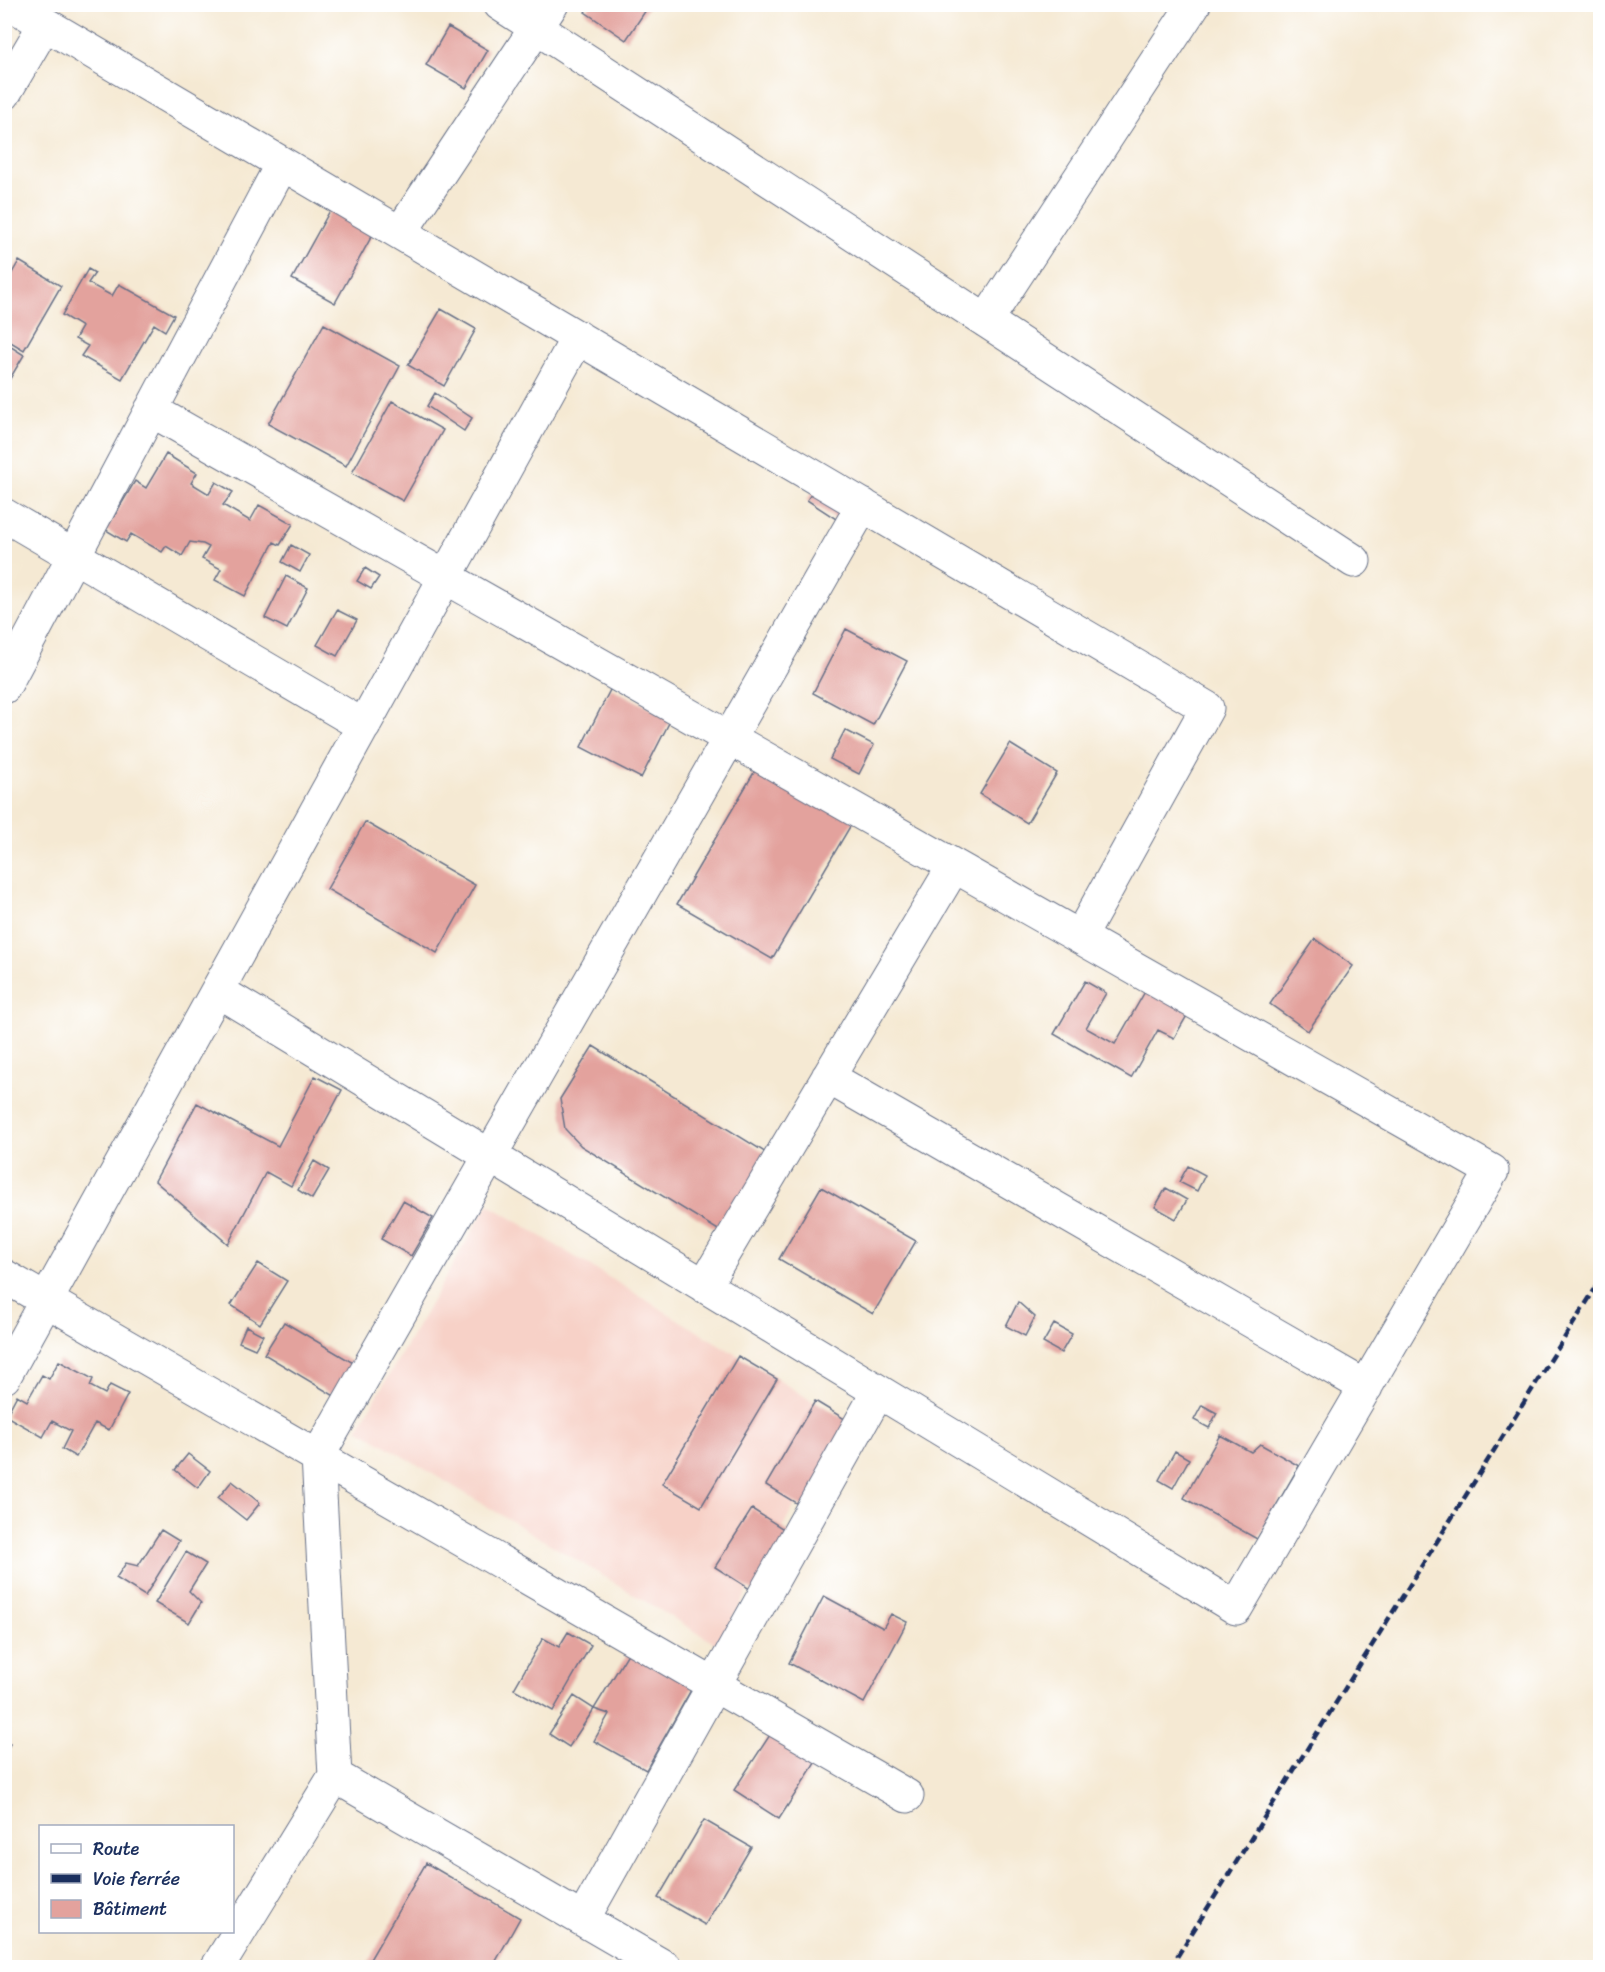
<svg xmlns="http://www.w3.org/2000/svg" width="1605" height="1972" font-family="Sriracha,sans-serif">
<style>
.built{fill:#f7d1c7}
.building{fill:#e3a29d}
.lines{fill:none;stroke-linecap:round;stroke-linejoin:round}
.minor-casing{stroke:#677087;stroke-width:35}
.minor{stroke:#fff;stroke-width:33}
.rail{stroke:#1b2f5e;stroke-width:4.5;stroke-dasharray:9 4.5;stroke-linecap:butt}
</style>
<rect width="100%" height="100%" fill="#fff"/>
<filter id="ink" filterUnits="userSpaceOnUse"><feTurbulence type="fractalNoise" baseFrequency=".0167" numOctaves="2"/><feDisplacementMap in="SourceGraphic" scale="12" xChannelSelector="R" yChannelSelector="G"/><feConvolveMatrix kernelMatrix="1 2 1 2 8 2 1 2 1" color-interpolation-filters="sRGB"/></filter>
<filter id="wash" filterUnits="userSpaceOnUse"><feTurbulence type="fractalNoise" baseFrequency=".008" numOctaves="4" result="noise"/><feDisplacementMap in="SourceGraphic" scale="24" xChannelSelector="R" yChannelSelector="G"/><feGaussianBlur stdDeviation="1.35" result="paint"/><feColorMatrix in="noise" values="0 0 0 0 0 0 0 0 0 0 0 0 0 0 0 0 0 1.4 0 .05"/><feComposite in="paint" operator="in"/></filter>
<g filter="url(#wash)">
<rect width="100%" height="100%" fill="#f5e9d3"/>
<path class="built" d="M488,1204L842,1419L718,1645L358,1429Z"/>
<g id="blocks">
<path class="building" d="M590,4H650L626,40L585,12Z
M448,27L488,50L466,88L426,65Z
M337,198L380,221L335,303L292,279Z
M19,261L61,286L24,350L4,338V287Z
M88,269L95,273L88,283L112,296L119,284L174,315L165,331L154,324L122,379L81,356L88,346L75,339L82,327L62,315Z
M441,309L476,329L444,386L408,365Z
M324,324L400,366L346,466L268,424Z
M5,343L24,355L5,387Z
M435,393L472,418L464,431L427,406Z
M392,401L443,430L403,501L352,473Z
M166,454L197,473L191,483L209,494L216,482L233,492L223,505L250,521L259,505L293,524L280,545L274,542L245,596L215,580L221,569L202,559L209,547L203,544L190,542L182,556L166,546L162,552L131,534L126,542L106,530L135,481L146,488Z
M817,485L848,505L839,521L807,500Z
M291,545L309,555L300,572L282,562Z
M365,568L379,577L371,589L357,581Z
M286,576L308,588L287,629L265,618Z
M337,610L357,620L337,656L317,645Z
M846,629L907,661L873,725L813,693Z
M611,688L671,719L641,778L581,747Z
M845,730L874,745L859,774L830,759Z
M1010,744L1057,773L1027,823L980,794Z
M763,757L858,813L772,959L677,904Z
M365,822L475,885L437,953L327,889Z
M1315,939L1353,966L1308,1031L1270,1004Z
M1154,976L1196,1000L1174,1038L1158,1030L1131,1078L1054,1034L1085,981L1106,993L1086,1028L1115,1044Z
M593,1046L784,1164L736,1241L581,1146L565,1129L560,1099Z
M315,1076L342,1090L291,1186L266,1172L228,1244L155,1181L197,1103L278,1146Z
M314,1161L329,1170L312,1199L298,1190Z
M1188,1166L1205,1175L1197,1191L1179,1182Z
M821,1187L916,1241L873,1314L779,1259Z
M1166,1188L1187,1200L1176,1219L1155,1207Z
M403,1201L433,1218L411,1256L381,1239Z
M258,1263L287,1281L260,1324L231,1305Z
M1018,1302L1035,1317L1025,1336L1006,1326Z
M284,1322L355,1364L336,1397L264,1354Z
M1054,1324L1072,1334L1061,1353L1043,1343Z
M246,1326L263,1335L255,1349L239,1342Z
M738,1356L777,1379L701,1507L662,1484Z
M59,1361L93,1379L90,1386L105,1394L110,1385L128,1394L109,1430L95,1423L76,1457L62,1449L71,1431L52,1421L43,1437L6,1416L17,1395L27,1401L42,1375L49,1379Z
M815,1401L853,1424L804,1508L766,1485Z
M1202,1405L1217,1413L1209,1428L1194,1420Z
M1220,1435L1251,1452L1260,1444L1299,1466L1257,1539L1184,1498Z
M1175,1451L1189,1459L1173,1488L1159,1480Z
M188,1454L210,1471L198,1488L175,1470Z
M232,1481L260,1503L246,1520L218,1498Z
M752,1509L793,1535L756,1593L715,1567Z
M161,1530L179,1541L145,1596L116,1578L126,1563L138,1566Z
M186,1552L206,1564L189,1591L201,1603L189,1623L155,1603Z
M824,1596L883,1628L891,1614L907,1622L864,1703L789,1663Z
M568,1632L591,1645L553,1711L514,1689L543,1638L559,1647Z
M638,1637L701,1672L646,1770L594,1741L609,1714L594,1709L569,1747L549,1734L574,1696L594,1709Z
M783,1715L828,1743L779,1819L734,1790Z
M4,1741L10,1744L4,1754Z
M704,1820L751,1847L705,1925L658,1898Z
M426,1863L520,1918L492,1968H365Z"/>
</g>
</g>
<g filter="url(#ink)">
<use href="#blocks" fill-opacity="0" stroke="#677087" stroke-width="1.5"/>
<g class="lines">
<g class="minor-casing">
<path id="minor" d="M11,4L1207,708L1080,937
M500,4L1354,561
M4,94L45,24
M400,233L552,4
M986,321L1194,4
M151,410L1492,1171L1236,1608L218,991
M4,515L364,726
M4,687L282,164
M828,1077L1366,1387
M4,1276L907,1796
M704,1286L954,866
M4,1377L578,337
M335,1776L666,1968
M583,1919L878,1392
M217,1968L335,1776L318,1456L863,505"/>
</g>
<use href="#minor" class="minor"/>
<path class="rail" d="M1170,1968L1600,1281"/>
</g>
</g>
<rect width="1605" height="1972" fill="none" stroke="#fff" stroke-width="24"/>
<rect x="39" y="1825" width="195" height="108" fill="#ffffff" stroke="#a4acbf" stroke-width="1.5"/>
<rect x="51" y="1844" width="30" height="9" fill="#ffffff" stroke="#a4acbf" stroke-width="1.5"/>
<text x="93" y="1855" font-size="18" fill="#1b2f5e">Route</text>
<rect x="51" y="1874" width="30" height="9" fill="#1b2f5e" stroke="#a4acbf" stroke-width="1.5"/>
<text x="93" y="1885" font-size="18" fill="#1b2f5e">Voie ferrée</text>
<rect x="51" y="1900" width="30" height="18" fill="#e3a29d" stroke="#a4acbf" stroke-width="1.5"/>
<text x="93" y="1915" font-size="18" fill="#1b2f5e">Bâtiment</text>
</svg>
